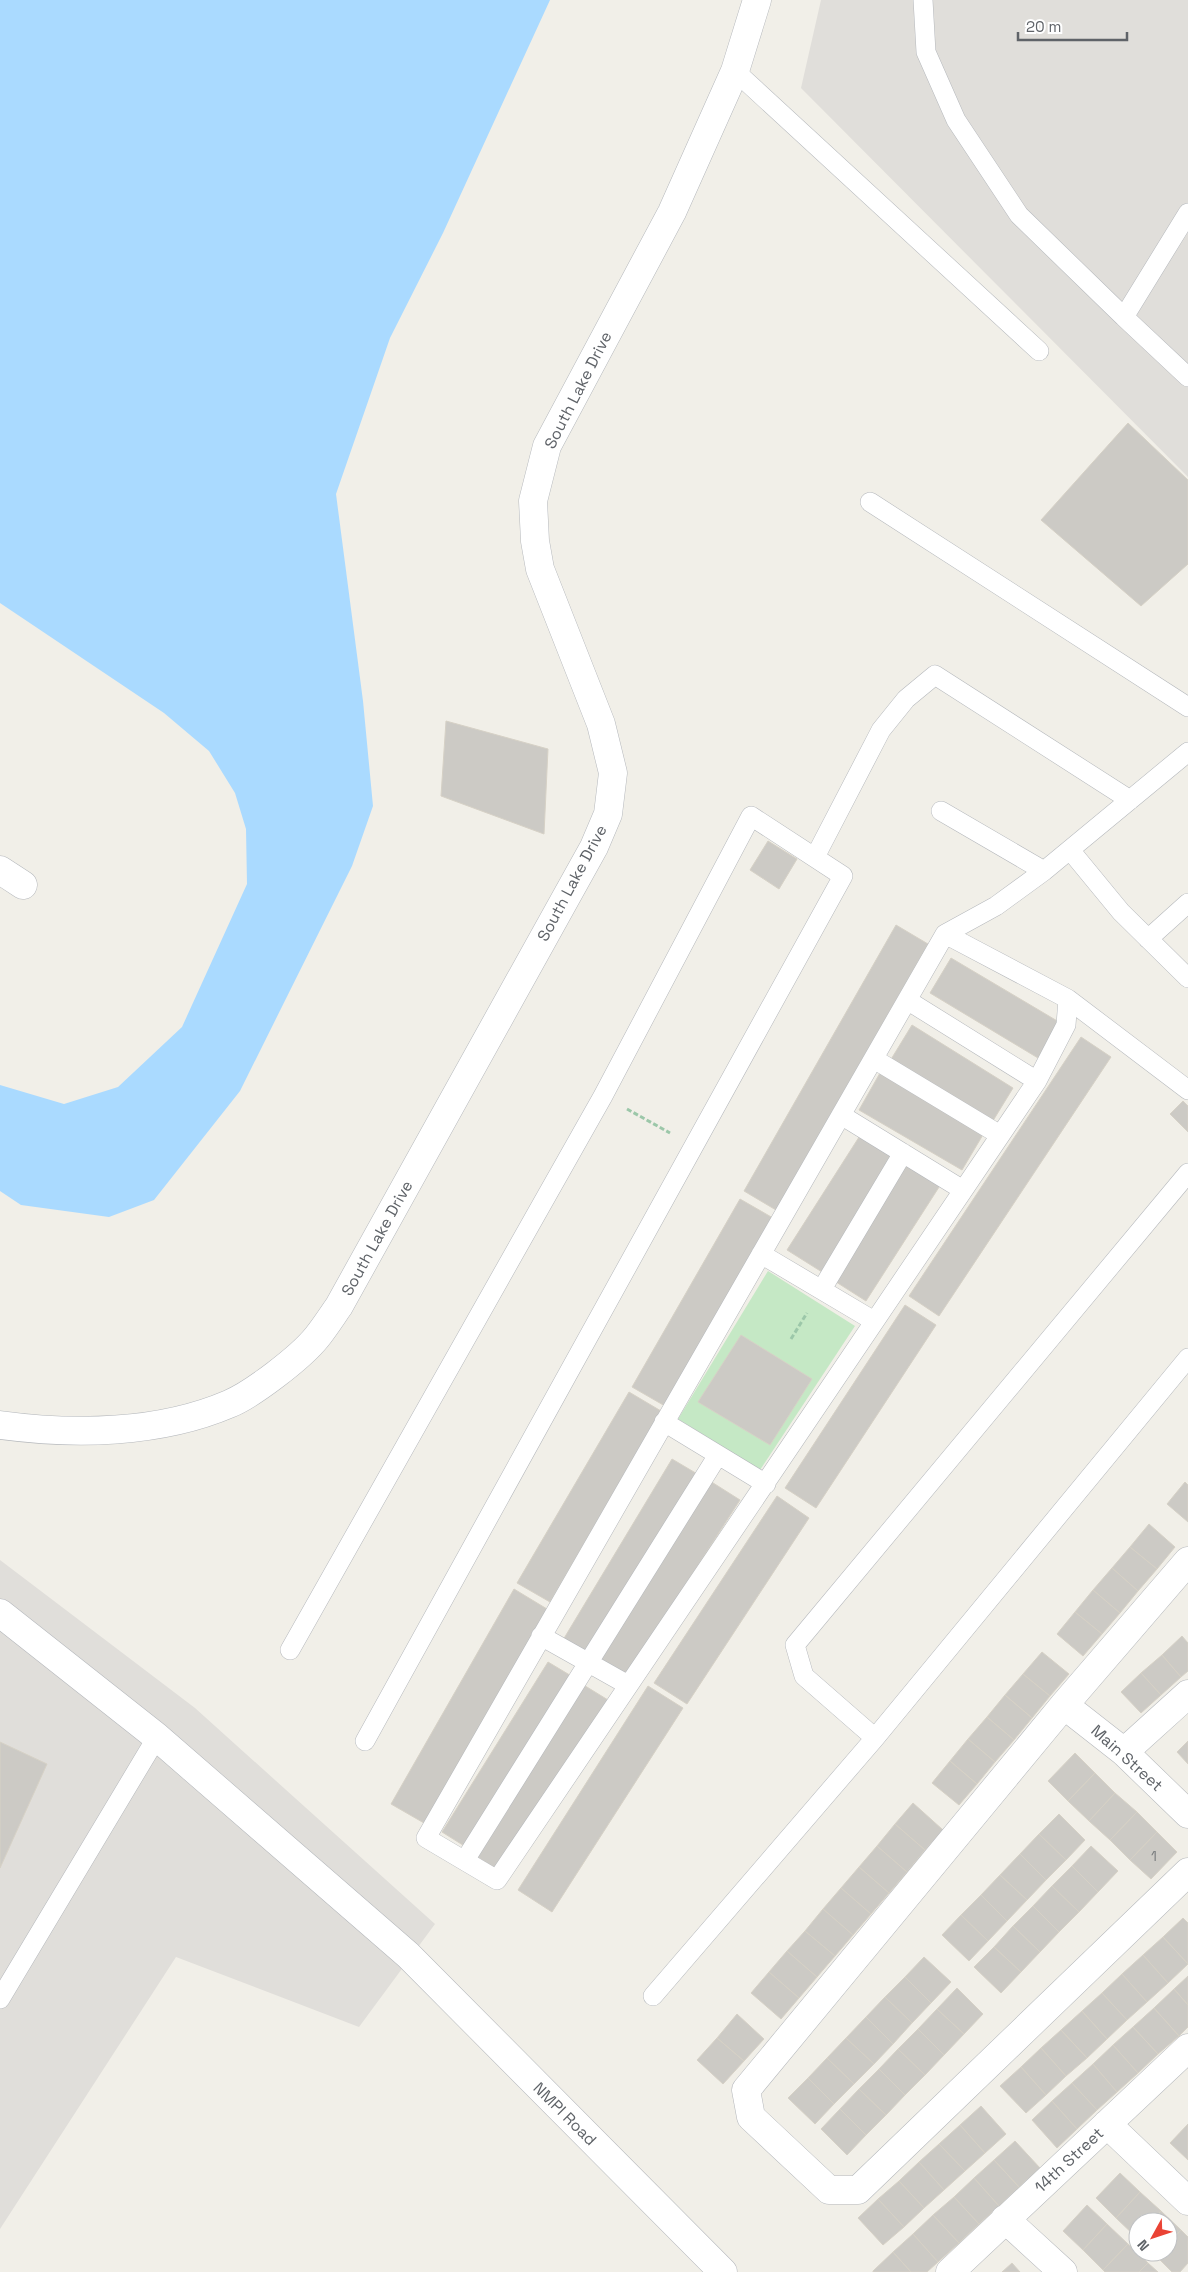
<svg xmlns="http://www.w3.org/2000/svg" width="1188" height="2272" font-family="'Space Grotesk',sans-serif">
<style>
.industrial{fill:#e0deda}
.green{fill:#c5e8c5}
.water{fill:#aadaff}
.building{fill:#cccac5;stroke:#d6d1c6}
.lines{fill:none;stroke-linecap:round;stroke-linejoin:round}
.service-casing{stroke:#b5b8bc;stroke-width:20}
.minor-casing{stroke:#b5b8bc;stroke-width:29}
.path{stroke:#9cc7a9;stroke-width:3;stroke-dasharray:5 2.5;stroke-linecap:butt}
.service{stroke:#fff;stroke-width:19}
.minor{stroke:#fff;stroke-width:28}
.labels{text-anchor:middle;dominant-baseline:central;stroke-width:4;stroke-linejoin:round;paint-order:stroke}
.number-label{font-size:14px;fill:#7a7d7f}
.street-label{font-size:16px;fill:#5f6368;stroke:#fff}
</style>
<rect width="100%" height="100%" fill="#f1efe8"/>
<path class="industrial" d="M821,0H1188V477L801,88Z
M0,1560L195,1708L435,1924L359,2027L176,1957L0,2229Z"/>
<path class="green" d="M768,1271L855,1326L760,1470L678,1419Z"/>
<path class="water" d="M0,0H550L443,233L390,338L336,494L363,701L373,806L352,866L240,1091L154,1200L109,1217L21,1205L0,1191V1085L64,1104L118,1087L182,1027L247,884L246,829L235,793L209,751L164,713L0,603Z"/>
<path class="building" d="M1128,423L1188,480V564L1141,606L1041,520Z
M446,721L548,749L544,834L441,796Z
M768,841L797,859L779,889L750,870Z
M896,925L928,944L776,1210L744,1191Z
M951,958L1059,1022L1038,1058L930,993Z
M912,1025L1013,1088L991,1124L890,1061Z
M1081,1037L1111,1057L939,1316L909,1296Z
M880,1073L984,1133L962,1170L859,1110Z
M1183,1101L1188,1106V1132L1170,1114Z
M861,1134L895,1156L822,1272L787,1250Z
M908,1163L941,1184L866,1301L833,1280Z
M740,1199L773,1218L665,1406L632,1387Z
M905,1305L936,1325L816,1508L785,1488Z
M741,1335L812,1379L770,1445L698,1402Z
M629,1392L661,1411L550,1602L517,1583Z
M672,1459L699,1475L590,1656L563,1640Z
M710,1481L740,1500L626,1677L597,1658Z
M1185,1482L1188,1485V1522L1167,1504Z
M777,1496L809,1518L687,1704L654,1683Z
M1149,1524L1175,1547L1157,1569L1130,1547Z
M1130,1547L1157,1569L1138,1591L1112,1568Z
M1112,1568L1138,1591L1120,1613L1093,1590Z
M514,1589L547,1609L424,1823L391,1804Z
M1093,1590L1120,1613L1102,1634L1075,1612Z
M1075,1612L1102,1634L1083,1656L1057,1634Z
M1182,1636L1188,1643V1671L1181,1677L1162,1655Z
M1042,1652L1069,1674L1050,1696L1023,1674Z
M1162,1655L1181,1677L1161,1695L1141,1673Z
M548,1662L573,1677L466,1847L442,1832Z
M1141,1673L1161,1695L1141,1713L1121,1692Z
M1023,1674L1050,1696L1032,1718L1005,1695Z
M582,1684L608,1700L499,1871L473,1854Z
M648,1686L683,1708L552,1912L518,1890Z
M1005,1695L1032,1718L1014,1740L987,1717Z
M987,1717L1014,1740L995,1762L968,1739Z
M968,1739L995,1762L977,1784L950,1761Z
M1188,1741V1764L1177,1752Z
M0,1742L47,1764L0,1868Z
M1075,1753L1095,1773L1068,1801L1048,1781Z
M950,1761L977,1784L959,1805L932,1783Z
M1095,1773L1115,1793L1089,1821L1068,1801Z
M1115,1793L1137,1812L1110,1840L1089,1821Z
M913,1803L943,1830L925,1850L895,1824Z
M1137,1812L1157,1832L1130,1860L1110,1840Z
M1059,1814L1085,1840L1066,1860L1039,1834Z
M895,1824L925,1850L907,1872L877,1846Z
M1157,1832L1177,1852L1151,1879L1130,1860Z
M1039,1834L1066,1860L1046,1880L1020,1854Z
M877,1846L907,1872L889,1893L859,1867Z
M1091,1846L1118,1871L1098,1892L1072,1866Z
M1020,1854L1046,1880L1027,1900L1000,1875Z
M1072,1866L1098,1892L1079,1912L1052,1886Z
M859,1867L889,1893L871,1914L841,1888Z
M1000,1875L1027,1900L1007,1921L981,1895Z
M1052,1886L1079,1912L1059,1932L1033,1906Z
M841,1888L871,1914L853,1935L823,1909Z
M981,1895L1007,1921L988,1941L961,1915Z
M1033,1906L1059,1932L1040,1952L1013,1926Z
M823,1909L853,1935L835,1956L805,1931Z
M961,1915L988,1941L969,1961L942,1935Z
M1183,1918L1188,1923V1964L1163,1937Z
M1013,1926L1040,1952L1021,1972L994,1947Z
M805,1931L835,1956L817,1977L787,1951Z
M1163,1937L1188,1964L1168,1983L1143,1955Z
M994,1947L1021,1972L1001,1993L974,1967Z
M787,1951L817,1977L799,1998L769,1972Z
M1143,1955L1168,1983L1147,2002L1122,1974Z
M924,1957L951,1982L931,2003L905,1977Z
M769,1972L799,1998L781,2019L751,1993Z
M1122,1974L1147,2002L1127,2020L1102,1993Z
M1188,1976V2005L1174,1989Z
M905,1977L931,2003L912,2023L885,1997Z
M957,1988L983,2014L964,2034L937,2009Z
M1174,1989L1188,2005V2027L1179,2036L1154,2008Z
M1102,1993L1127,2020L1107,2039L1082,2011Z
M885,1997L912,2023L893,2044L866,2017Z
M1154,2008L1179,2036L1158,2054L1133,2027Z
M937,2009L964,2034L944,2055L918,2029Z
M1082,2011L1107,2039L1087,2058L1061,2030Z
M737,2014L764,2039L744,2061L717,2038Z
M866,2017L893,2044L874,2064L846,2038Z
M1133,2027L1158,2054L1138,2073L1113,2045Z
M918,2029L944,2055L925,2075L898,2049Z
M1061,2030L1087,2058L1066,2076L1041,2048Z
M717,2038L744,2061L723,2084L697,2060Z
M846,2038L874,2064L854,2084L827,2058Z
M1113,2045L1138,2073L1117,2092L1093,2064Z
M1041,2048L1066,2076L1046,2095L1021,2067Z
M898,2049L925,2075L905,2095L879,2069Z
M827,2058L854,2084L834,2104L808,2078Z
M1093,2064L1117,2092L1097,2110L1072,2083Z
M1021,2067L1046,2095L1026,2113L1000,2086Z
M879,2069L905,2095L886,2115L859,2089Z
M808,2078L834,2104L815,2124L788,2098Z
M1072,2083L1097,2110L1077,2129L1052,2101Z
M859,2089L886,2115L866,2135L840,2109Z
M1052,2101L1077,2129L1057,2148L1032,2120Z
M981,2106L1006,2134L985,2153L960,2125Z
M840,2109L866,2135L847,2155L821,2129Z
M1188,2124V2160L1170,2143Z
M960,2125L985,2153L965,2171L939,2144Z
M1015,2141L1040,2168L1019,2187L994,2160Z
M939,2144L965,2171L944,2190L919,2162Z
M994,2160L1019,2187L999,2206L974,2178Z
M919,2162L944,2190L924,2208L899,2181Z
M1120,2173L1140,2192L1116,2218L1096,2198Z
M974,2178L999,2206L979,2224L954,2197Z
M899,2181L924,2208L904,2227L878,2199Z
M1140,2192L1161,2211L1151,2222H1138L1136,2237L1116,2218Z
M954,2197L979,2224L959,2243L933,2215Z
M878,2199L904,2227L883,2245L858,2218Z
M1087,2205L1107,2224L1083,2250L1063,2231Z
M1161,2211L1181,2230L1168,2244V2222H1151Z
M933,2215L959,2243L938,2262L913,2234Z
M1107,2224L1128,2244L1103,2270L1083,2250Z
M1181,2230L1188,2237V2263L1180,2272H1172L1156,2256L1160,2252H1168V2244Z
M913,2234L938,2262L927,2272H911L893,2252Z
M1128,2244L1148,2263L1139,2272H1105L1103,2270Z
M893,2252L911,2272H873V2271Z
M1012,2263L1020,2272H1002Z
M1148,2263L1158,2272H1139Z"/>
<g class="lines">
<g class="service-casing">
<path id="service" d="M923,0L926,52L956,120L1019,215L1124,317
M735,71L1039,351
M1188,213L1124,317L1188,377
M870,502L1188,707
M941,811L1044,871
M1070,850L1121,912L1188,978
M815,857L881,730L906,699L935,675L1130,800
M945,934L1068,999L1188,1090
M1148,939L1188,903
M1068,999L1066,1025L1037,1081L497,1880L426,1838L945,934L996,906L1044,871L1188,752
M907,1000L1037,1081
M874,1059L1000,1135
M841,1115L963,1190
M761,1254L874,1321
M822,1289L903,1153
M664,1422L766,1484
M541,1636L628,1685
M290,1650L603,1096L751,816L843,876L365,1741
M875,1738L804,1676L795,1645L1188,1173
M465,1860L718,1455
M653,1996L875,1738L1188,1358
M0,1999L157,1737"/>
</g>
<g class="minor-casing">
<path id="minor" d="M0,870L23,885
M0,1425C74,1435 159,1434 229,1404C253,1394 301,1357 317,1337C325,1327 332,1316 339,1306L594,847L608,814L613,773L601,724L540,569L535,541L533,501L547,446L672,212L735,71L757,0
M1188,1561L1064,1705L746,2090L751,2117L829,2190H858L1188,1872
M0,1613L157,1737L408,1955L723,2272
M1064,1705L1124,1752L1188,1814
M1124,1752L1188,1694
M1107,2124L1188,2201
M1005,2219L1063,2272
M950,2272L1188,2048"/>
</g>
<path class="path" d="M627,1109L670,1133
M791,1339L807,1313"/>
<use href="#service" class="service"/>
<use href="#minor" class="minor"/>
</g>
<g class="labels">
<g class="number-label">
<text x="1154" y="1856">1</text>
</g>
<g class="street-label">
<text transform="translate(578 390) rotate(-63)">South Lake Drive</text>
<text transform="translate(572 883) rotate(-62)">South Lake Drive</text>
<text transform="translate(377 1238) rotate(-61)">South Lake Drive</text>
<text transform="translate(1127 1758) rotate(42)">Main Street</text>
<text transform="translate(565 2114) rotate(45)">NMPI Road</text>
<text transform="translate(1069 2160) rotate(-43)">14th Street</text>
</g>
</g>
<g transform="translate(1153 2237) rotate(230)"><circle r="24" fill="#ffffff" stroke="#bfc1c3"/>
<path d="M0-4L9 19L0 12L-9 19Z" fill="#ea4335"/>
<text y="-8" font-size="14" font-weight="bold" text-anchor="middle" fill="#5f6368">N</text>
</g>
<path d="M1018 32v8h109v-8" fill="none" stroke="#5f6368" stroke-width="2.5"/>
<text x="1026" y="32" font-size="15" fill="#5f6368" stroke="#ffffff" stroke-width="4" paint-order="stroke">20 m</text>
</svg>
